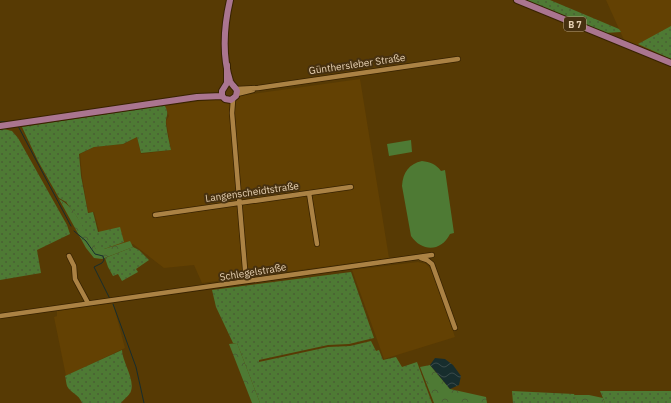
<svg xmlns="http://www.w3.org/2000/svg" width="671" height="403" font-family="'IBM Plex Sans',sans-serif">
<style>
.built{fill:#634103}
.grass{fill:url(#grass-dots)}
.forest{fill:url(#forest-crowns)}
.park{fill:#4e7a34}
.water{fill:url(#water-waves)}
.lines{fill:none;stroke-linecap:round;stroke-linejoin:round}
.stream{stroke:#172d2d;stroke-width:1}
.minor-casing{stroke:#372200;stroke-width:6}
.major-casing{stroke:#372200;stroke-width:8}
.minor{stroke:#ab8244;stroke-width:4.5}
.major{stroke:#aa7590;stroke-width:6}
.labels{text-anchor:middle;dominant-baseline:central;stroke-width:4;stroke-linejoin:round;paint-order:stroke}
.shield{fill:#473110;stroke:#b6a081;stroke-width:1}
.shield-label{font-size:9px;font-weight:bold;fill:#e6d0b2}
.street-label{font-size:10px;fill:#e6d0b2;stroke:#473110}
</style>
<defs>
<pattern id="grass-dots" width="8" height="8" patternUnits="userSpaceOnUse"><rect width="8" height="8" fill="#4e7a34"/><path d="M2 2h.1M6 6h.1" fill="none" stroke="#4a5f34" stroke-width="1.8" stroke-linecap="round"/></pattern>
<pattern id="forest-crowns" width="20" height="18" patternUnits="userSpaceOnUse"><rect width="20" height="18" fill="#4e7a34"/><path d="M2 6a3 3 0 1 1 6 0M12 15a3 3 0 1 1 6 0" fill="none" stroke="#4a5f34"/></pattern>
<pattern id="water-waves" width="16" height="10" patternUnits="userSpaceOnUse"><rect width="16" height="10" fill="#172d2d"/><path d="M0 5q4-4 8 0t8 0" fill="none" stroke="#394a49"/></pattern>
</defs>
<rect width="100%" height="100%" fill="#573a04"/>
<path class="built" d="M606,0H671V59L624,40Z
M360,79L389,258L202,283L194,265L164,268L133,244L108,249L99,231L94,212H88L82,176L80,154L94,147L124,144L137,137L141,154L171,150L166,121L169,116L165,106Z
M418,262L426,264L432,270L455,337L384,359L352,270Z
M113,303L125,348L66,376L54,317L57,316V311Z"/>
<path class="grass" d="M525,0H550L619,29L621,32L605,33Z
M671,26V59L638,44Z
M161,106H165C170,115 165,116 166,124C167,133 169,141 171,150L141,153L137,137L123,144L94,147L79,154L81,176L88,213L93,212L98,232L120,227L124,242L104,249H96L91,244L77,217L66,202L59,198L38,161L22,127Z
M4,129L12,131L18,138L67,225L70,234L37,250L41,273L0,280V130Z
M133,247L139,250L149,260L136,269L138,272L122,281L118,274L113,276L108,267L105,258Z
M351,272L374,338L349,344L328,345L259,360V362L328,347L350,346L371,341L376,351L379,350L383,360L396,357L402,367L417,362L432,403H260L237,343H233L216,307L212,290Z
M122,350C122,361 135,379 131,391C130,395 124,399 121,403H82C79,394 70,393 67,386C66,383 66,379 65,376Z
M512,391L574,394L578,403H513Z
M600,391H671V403H605Z"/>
<path class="forest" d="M59,199C74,206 82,226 90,240L98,239V242L92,244L96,249H104L130,241L133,247L102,259L94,258L86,248Z
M237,343L260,403H252L229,344Z
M430,365L450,389L486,397L487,403H434L420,367Z
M574,395H589L603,398L605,403H578Z"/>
<path class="park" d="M411,140L412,152L389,156L387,144Z
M422,161C430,162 436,164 441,171L445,170L454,233L450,234C441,252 422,252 411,236L402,186C403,172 409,164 422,161Z"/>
<path class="water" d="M435,358L445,359L453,365L461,376L459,385L450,389L430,365Z"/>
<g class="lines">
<path class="stream" d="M0,122L15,121
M18,126L71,226
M74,231L86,241L95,254L103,256L104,260L102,263L94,267L110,299
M113,304L136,367L144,403"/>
<g class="minor-casing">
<path id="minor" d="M236,89L258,88L458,59
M237,94L253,90
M233,100L232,113L246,281
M309,193L317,244
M155,215L351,187
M69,256L74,266L75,279L88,303
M421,258L427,260L432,264L455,328
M0,316L432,255"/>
</g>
<g class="major-casing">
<path id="major" d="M517,0L671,63
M227,65V83L222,91V96L225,99L231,100L236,96L237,91C236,87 232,86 230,81C222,55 224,26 230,0
M0,126L197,97L222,96"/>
</g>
<use href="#minor" class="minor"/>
<use href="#major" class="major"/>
</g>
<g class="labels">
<rect class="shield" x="564" y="17" width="22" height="14" rx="3"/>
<g class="shield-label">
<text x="575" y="24">B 7</text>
</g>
<g class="street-label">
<text transform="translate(357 64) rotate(-8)">Günthersleber Straße</text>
<text transform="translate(252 192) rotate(-8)">Langenscheidtstraße</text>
<text transform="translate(253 272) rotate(-9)">Schlegelstraße</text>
</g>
</g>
</svg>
